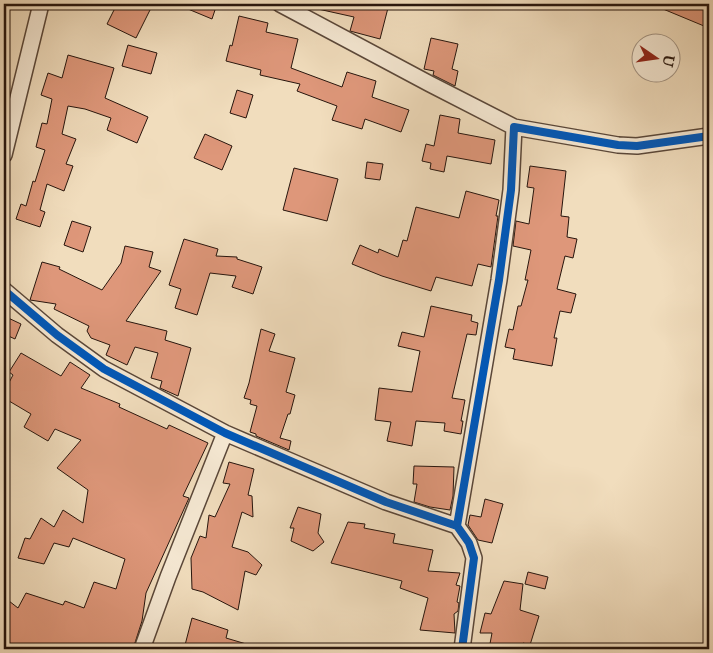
<svg xmlns="http://www.w3.org/2000/svg" width="713" height="653" font-family="'IM FELL Double Pica',serif">
<style>
.building{fill:#de977a;stroke:#27150d}
.lines{fill:none;stroke-linecap:round;stroke-linejoin:round}
.minor-casing{stroke:#5a4739;stroke-width:18}
.minor{stroke:#f6e9d4;stroke-width:15}
.cycleway-casing{stroke:#f6e9d4;stroke-width:11}
.cycleway{stroke:#0057b8;stroke-width:8}
</style>
<rect width="100%" height="100%" fill="#f1ddbd"/>
<filter id="stains"><feTurbulence type="fractalNoise" baseFrequency=".004" numOctaves="4"/><feColorMatrix values="0 0 0 0 .2 0 0 0 0 .09 0 0 0 0 .02 0 0 0 .5 -.17"/></filter>
<radialGradient id="worn" r=".72"><stop offset=".6" stop-color="#630" stop-opacity="0"/><stop offset="1" stop-color="#630" stop-opacity=".3"/></radialGradient>
<path class="building" d="M117,4H153L136,38L107,24Z
M176,4H217L212,19Z
M319,4H389L380,39L350,31L354,17L318,9Z
M651,4H709V24L706,23L704,26Z
M239,16L268,23L266,32L298,39L291,68L342,87L347,72L376,81L372,97L409,110L401,132L365,119L362,129L332,120L337,106L297,91L300,84L260,75L261,70L226,61L230,45L232,46Z
M431,38L458,44L452,69L458,71L455,86L433,75L434,71L424,69Z
M128,45L157,53L151,74L122,66Z
M68,55L114,68L105,98L148,117L137,143L107,130L111,118L85,109L68,106L62,134L76,139L66,164L73,166L64,191L47,184L40,210L45,212L40,227L16,219L21,204L26,206L33,181L35,182L45,150L36,147L42,123L47,124L52,99L41,95L48,73L62,78Z
M237,90L253,95L246,118L230,113Z
M440,115L460,119L458,133L495,140L491,164L447,156L444,172L430,169L431,163L422,161L426,144L434,146Z
M205,134L232,146L222,170L194,158Z
M367,162L383,164L380,180L365,178Z
M530,166L566,171L561,216L569,217L567,237L577,239L573,258L565,256L557,289L576,294L571,313L560,311L554,338H557L552,366L513,359L515,349L505,347L509,329L513,330L518,306H521L528,280H525L531,250L513,246L516,221L529,224L534,188L527,187Z
M294,168L338,179L327,221L283,210Z
M466,191L499,200L496,216H498L491,267L478,264L472,286L436,277L431,291L382,276L352,264L360,245L378,253L379,249L398,257L403,240L407,241L416,207L459,218Z
M72,221L91,227L83,252L64,245Z
M184,239L218,249L216,256L237,257V259L262,267L253,294L232,287L236,276L210,273L197,315L175,308L181,289L169,285Z
M125,246L153,252L149,267L161,271L126,321L167,331L165,340L191,348L178,396L160,388L162,381L151,378L158,353L135,347L127,365L106,355L110,345L91,338L87,331L89,326L54,309L56,304L30,300L42,262L60,267L59,269L102,290L121,263Z
M431,306L472,315L471,321L478,323L476,335L467,334L452,398L465,400L461,421H463L461,434L444,431L445,423L416,421L412,446L387,441L391,422L375,420L379,388L412,392L420,351L398,346L402,332L424,337Z
M4,316L21,324L15,339L4,334Z
M261,329L275,334L269,351L295,358L286,392L295,395L290,414H288L280,438L291,441L289,450L256,436V434L250,432L257,406L250,404L251,400L244,398L249,383Z
M21,353L61,376L70,362L90,375L81,388L120,404L119,407L167,429L169,425L208,443L183,496L189,498L146,593L142,621L133,649H23L4,641V614L9,601L18,608L26,593L63,605L65,601L84,608L94,582L116,589L125,559L73,538L69,547L54,543L44,564L18,558L25,538L30,539L41,518L54,527L63,510L83,523L88,490L57,468L81,440L55,429L48,441L24,427L31,414L4,398V392L13,375L9,372Z
M229,462L254,469L248,495L252,496L253,517L242,512L232,547L248,552L262,565L256,575L245,571L238,610L203,592L192,589L191,558L200,536L206,538L209,515L215,517L230,484L223,483Z
M414,466L454,467L453,496L450,510L430,507L414,502L417,484H413Z
M485,499L503,504L492,543L478,540L468,525L470,515L481,517Z
M298,507L321,514L318,533L324,542L313,551L291,541L294,528H290Z
M348,522L365,524L364,528L395,534L393,543L433,550L428,571L460,573L456,585L460,586L457,602L459,603L458,611L454,614L455,633L420,630L428,598L400,588L402,581L331,563Z
M528,572L548,577L545,589L525,584Z
M504,581L523,584L520,610L539,616L530,645L523,643L522,649H489L492,633H480L485,613L491,614Z
M192,618L228,630L226,638L253,646V649H184Z"/>
<g class="lines">
<g class="minor-casing">
<path id="minor" d="M280,4L430,84L514,127
M4,155L41,4
M4,290L57,335L104,369L225,433L386,502L457,526
M142,649L168,577L225,433
M462,649L474,558L469,543L457,526L499,280L511,190L514,127L618,145L637,146L709,136"/>
</g>
<use href="#minor" class="minor"/>
<g class="cycleway-casing">
<path id="cycleway" d="M4,290L57,335L104,369L225,433L386,502L457,526
M462,649L474,558L469,543L457,526L499,280L511,190L514,127L618,145L637,146L709,136"/>
</g>
<use href="#cycleway" class="cycleway"/>
</g>
<rect width="713" height="653" fill="none" stroke="#f1ddbd" stroke-width="20"/>
<rect x="5" y="5" width="703" height="643" fill="none" stroke="#27150d" stroke-width="2.5"/>
<rect x="10" y="10" width="693" height="633" fill="none" stroke="#27150d"/>
<g transform="translate(656 58) rotate(103)"><circle r="24" fill="#f6e9d4" stroke="#a39484"/>
<path d="M0-4L9 19L0 12L-9 19Z" fill="#8f2418"/>
<text y="-8" font-size="14" font-weight="bold" text-anchor="middle" fill="#27150d">U</text>
</g>
<rect width="100%" height="100%" filter="url(#stains)"/>
<rect width="100%" height="100%" fill="url(#worn)"/>
</svg>
